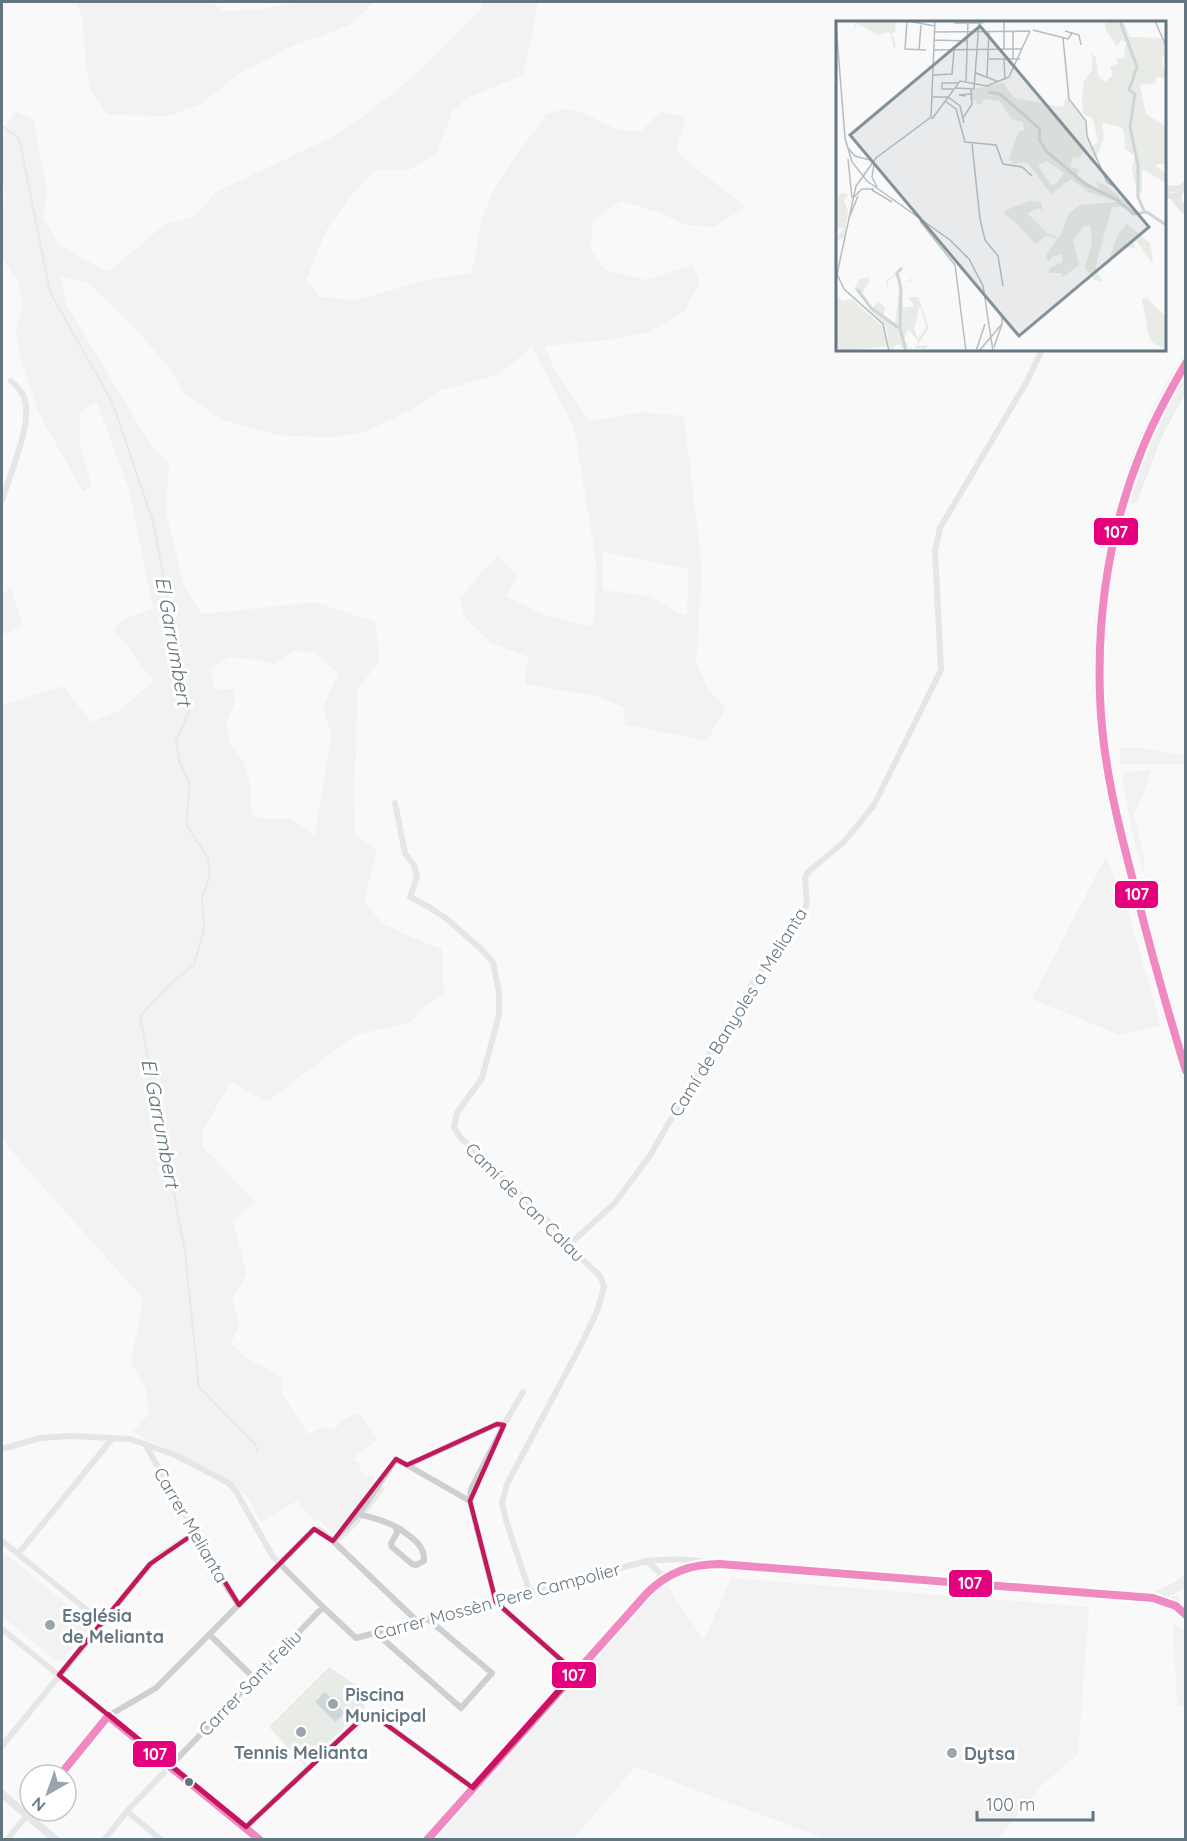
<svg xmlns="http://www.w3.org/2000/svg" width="1187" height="1841" font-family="Quicksand,sans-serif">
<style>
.built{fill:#e8e9e9}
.green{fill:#e8ebe6;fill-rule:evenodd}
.water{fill:#ced6d9}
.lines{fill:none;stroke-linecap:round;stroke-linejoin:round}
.stream{stroke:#ced6d9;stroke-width:2}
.secondary-casing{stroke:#d5d6d7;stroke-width:10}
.trunk-casing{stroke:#d5d6d6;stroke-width:12}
.minor{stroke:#cecfd0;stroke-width:6}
.tertiary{stroke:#cecfd0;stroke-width:8}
.secondary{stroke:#e1e2e2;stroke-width:9}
.trunk{stroke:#e1e2e2;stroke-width:10}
.bus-1-casing{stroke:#fff;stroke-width:12}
.bus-1{stroke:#e5007d;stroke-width:8}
.marked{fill:none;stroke:#c2185b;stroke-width:4.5;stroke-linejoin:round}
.poi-dot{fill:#99a4ac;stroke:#fff;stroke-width:2}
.bus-dot{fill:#657683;stroke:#fff;stroke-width:2}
.labels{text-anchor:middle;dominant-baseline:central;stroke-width:6;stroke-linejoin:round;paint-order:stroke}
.street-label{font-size:18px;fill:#657683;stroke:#fff}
.poi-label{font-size:18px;font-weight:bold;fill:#657683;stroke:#fff;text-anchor:start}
.water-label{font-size:20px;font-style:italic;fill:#60757c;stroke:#fff}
.inset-river{fill:none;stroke:#ced6d9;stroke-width:3}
.inset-road{fill:none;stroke:#b5bdc3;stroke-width:1.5}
.view{fill:#84929c;fill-opacity:0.15;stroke:#84929c;stroke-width:3}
.inset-edge{fill:none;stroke:#657683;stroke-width:3}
.line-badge{stroke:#fff;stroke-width:2}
.badge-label{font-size:16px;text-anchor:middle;font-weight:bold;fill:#fff}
</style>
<rect width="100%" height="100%" fill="#f9f9f9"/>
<path class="built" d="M1106,856L1128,912L1161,1026L1120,1035L1032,999Z
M731,1578L1089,1607L1078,1754L1042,1785L998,1839H826L635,1767L573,1839L427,1840L663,1580L704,1640Z"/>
<path class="green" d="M76,2H211L223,11L260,9L303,2H374L351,24L319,37L294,45L241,73L199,105L169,116L107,115L91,92L87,72L82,18Z
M483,2H538L535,22L523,75L467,98L453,111L436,153L409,170H375L350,197L326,231L306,280L320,297L356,300L423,281L470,273L474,264L481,222L491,195L509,166L546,114L563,109L582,112L618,130L641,131L660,112L686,116L676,150L693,166L746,207L714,227L686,225L660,213L621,201L593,221L591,250L605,270L647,280L693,264L700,282L684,312L647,333L616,339L545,346L554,368L589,421L642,412L684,416L702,568L696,663L709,690L726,707L707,741L625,725L624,707L596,696L525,684L528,657L490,642L465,618L460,600L481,572L499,556L517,577L506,596L544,615L592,627L595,615L596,560L574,428L532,347L500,374L439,391L409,411L367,431L332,438L277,435L220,419L185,394L166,364L131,324L88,283L61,277L66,304L152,447L169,463L166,512L184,586L202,614L316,602L375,622L380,660L357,691L356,760L353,781L355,834L377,850L364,901L381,922L409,936L442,949L444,994L424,1007L409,1023L355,1035L267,1102L231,1082L202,1132V1146L255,1201L233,1221L247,1274L232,1300L240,1324L231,1343L245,1357L282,1377L281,1392L308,1434L322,1428L334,1429L344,1419L359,1413L378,1439L358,1453L354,1460L362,1464L358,1471L376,1481L385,1489L361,1521L341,1541L319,1520L314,1521L297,1501L261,1522L247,1497L227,1478L132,1432L149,1414L146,1389L131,1363L143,1299L20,1161L2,1138V705L63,686L91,722L119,711L153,681L114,629L123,620L153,608L129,489L97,403L80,411V446L92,486L83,492L38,412L18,349L16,331L23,304L18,282L2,258V208L5,201L2,173V131L16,112L34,119L39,153L48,191L43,217L59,245L108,272L164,225L196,216L216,192L334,136L356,121L395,92L429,62L455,36L481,8ZM603,552L688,569L687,615L676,612L650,596L603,590ZM292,651L314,652L338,674L323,707L331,734L315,835L290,819L281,818L266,819L254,816L250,805V783L243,761L231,745L226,724L234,706V689L215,690L210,669L230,657L259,660L275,665Z
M11,588L23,626L2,636V594Z
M1120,748H1140L1185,755V764H1120Z
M1152,769L1146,788L1134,814L1144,855V873C1132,840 1127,807 1122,773Z
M2,1551L87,1621L90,1627L61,1661H56L2,1616Z
M1173,1624L1185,1631V1704L1177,1707Z
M329,1667L363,1690L365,1708L304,1765L269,1727Z"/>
<path class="water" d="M325,1692L345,1713L335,1722L315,1702Z"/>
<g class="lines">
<path class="stream" d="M2,126L19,138L50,292L112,402L153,521L189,712L176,741L180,763L190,784L186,824L208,858L210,876L202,897L204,929L194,965L171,983L140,1016L185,1252L199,1387L255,1444L258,1452"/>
<g class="secondary-casing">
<path id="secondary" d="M1153,1598L1177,1587L1186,1580
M1175,1601L1178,1609L1186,1615
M427,1840L648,1592C669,1570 690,1563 720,1564L1153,1598L1176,1606"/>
</g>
<g class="trunk-casing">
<path id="trunk" d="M1186,362C1115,475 1087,615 1104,747C1112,806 1128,863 1143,920C1157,971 1171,1022 1186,1073
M1132,497L1158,430L1186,379"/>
</g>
<path class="minor" d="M1164,187L1169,189L1180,188
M1164,193L1173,197L1178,203
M2,500C10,475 32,424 25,400C23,392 17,386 11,381
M395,803L405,853L414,865L417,877L410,897L429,907L447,919L481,949L493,962L499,993V1015L482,1078L457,1113L454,1127L460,1137L571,1243L581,1258L600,1276L604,1286L598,1309L582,1343L507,1484L502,1503L506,1520L530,1593
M571,1243L614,1204L651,1154L694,1079L752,984L800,917L807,904L805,877L809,871L844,842L874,805L941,670L935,551L940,528L1026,383L1042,350
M523,1392L504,1425L471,1489L470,1501L496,1602L576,1673
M145,1444L228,1589L239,1605
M2,1449L40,1438L71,1436L130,1439L175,1455L225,1481L231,1485L237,1493L273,1557L323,1607L356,1638L647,1561C668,1559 686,1558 706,1562
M407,1465L470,1501
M358,1514C373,1518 387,1521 400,1529C412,1538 425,1545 424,1561L416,1565L412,1564L392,1547L391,1543L397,1533L396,1527
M2,1541L103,1623
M333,1541L363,1508L396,1459L407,1465L497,1424L504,1425
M18,1554L112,1439
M647,1561L664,1577
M2,1629L261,1840
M376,1633L461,1708L492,1673L429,1620
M210,1635L254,1678
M2,1746L150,1564L160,1555L195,1533
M60,1775L108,1716L156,1688L314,1529L320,1530L333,1541L417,1621
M127,1811L161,1840
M246,1827L369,1712L473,1788
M7,1840L30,1811
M104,1840L127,1811L323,1607"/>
<path class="tertiary" d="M1186,185C1175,192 1174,203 1186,210
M2,1794L56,1840"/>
<use href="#secondary" class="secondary"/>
<use href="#trunk" class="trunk"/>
<g class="bus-1-casing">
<path id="bus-1" d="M1186,363C1169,392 1153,421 1141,452C1110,529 1097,613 1100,696C1102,763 1119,828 1136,892C1151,952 1168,1012 1186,1071
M60,1775L108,1716L260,1840
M427,1840L648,1592C669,1572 691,1564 720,1564L1153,1598L1176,1606L1186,1615"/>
</g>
<use href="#bus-1" class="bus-1"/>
</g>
<path d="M0 0H1187V1841H0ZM497,1424L504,1425L470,1501L496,1602L576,1673L473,1788L369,1712L246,1827L59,1675L150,1564L195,1533L239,1605L314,1529L333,1541L396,1459L407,1465Z" fill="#f9f9f9" fill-opacity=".55" fill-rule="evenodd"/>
<path class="marked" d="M497,1424L504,1425L470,1501L496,1602L576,1673L473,1788L369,1712L246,1827L59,1675L150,1564L195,1533L239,1605L314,1529L333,1541L396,1459L407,1465Z"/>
<g class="poi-dot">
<circle cx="50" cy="1625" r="6"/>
<circle cx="333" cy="1704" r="6"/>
<circle cx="301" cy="1732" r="6"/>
<circle cx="952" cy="1753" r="6"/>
</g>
<circle class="bus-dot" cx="189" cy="1782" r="5"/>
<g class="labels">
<g class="street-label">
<text transform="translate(738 1012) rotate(-58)">Camí de Banyoles a Melianta</text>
<text transform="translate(525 1202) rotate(45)">Camí de Can Calau</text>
<text transform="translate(191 1525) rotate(60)">Carrer Melianta</text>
<text transform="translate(497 1601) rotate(-15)">Carrer Mossèn Pere Campolier</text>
<text transform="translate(250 1683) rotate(-46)">Carrer Sant Feliu</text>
</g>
<g class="poi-label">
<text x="62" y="1615">Església<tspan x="62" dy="21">de Melianta</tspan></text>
<text x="345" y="1694">Piscina<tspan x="345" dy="21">Municipal</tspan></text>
<text x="301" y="1752" text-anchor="middle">Tennis Melianta</text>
<text x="964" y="1753">Dytsa</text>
</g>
<g class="water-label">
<text transform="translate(174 641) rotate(80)">El Garrumbert</text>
<text transform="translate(161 1123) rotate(79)">El Garrumbert</text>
</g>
</g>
<g transform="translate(836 21)">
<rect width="330" height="330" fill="#f9f9f9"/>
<path d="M20,0H60L59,12H56L60,24L58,29L54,11L42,14L21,2L17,10ZM270,0H287L294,16L325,17L330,26L326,39L330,57L320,56V62L304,64L310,93L329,105V142L319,144L330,153V162L306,148V172H301L296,148L299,135L289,128L288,110L284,106L266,102L268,116L258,143L253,140L256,133L249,129L243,137L237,136L234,146L243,148L241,154L265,171L259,160L271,165L301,191L298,196L288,186H276L261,239L260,250L267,261L258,259L249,246L256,222L254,204L247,206L237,219L243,244L227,256L225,252H212L214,247L227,241L226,233L217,235L213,241L210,235L221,218L210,214L200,223L176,198L169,195L168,190L193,180L205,181L207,191L203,187L191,192L211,212L223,217L233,193L243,184L281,181L252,171L235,158L215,173L191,141L178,143L173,138L183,110L188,109L187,101L175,98L164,80L148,78L144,84L140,83V79H134V69L167,62L178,77L227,86L231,75L249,100L251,117L256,125L262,121L257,98L247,92L246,81L248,60L256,49V32L260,37L262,54L269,61L277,54L274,46L282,42L279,38L288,37L290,21L285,19L281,26L269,7ZM211,140L228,152L219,164L214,163L202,144ZM5,172L12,173L8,180L12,190L8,217L0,219L7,208L0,206V179ZM291,203L314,222L317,244L301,220L297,221L300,228L288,225L271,245L282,213ZM61,251L66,260H73L76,256L75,261L65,260L67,287L78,285L72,276H82L93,307L81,325L93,324L89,328L79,327L82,320L72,308L68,319L77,330L68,322L71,330L62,323L54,330L50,305L36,291L25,272L20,268L16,271L23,259L31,256L34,259L26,272L37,288L41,280L49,286L47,296L59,303L64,260L59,254L52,260V269L50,260ZM84,284L90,307L82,318L78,308ZM0,273L6,280L16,278L46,305L52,325L5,330L0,324ZM310,276L330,296V329L316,321L312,312L306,278Z" fill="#e8ebe6" fill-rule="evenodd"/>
<path class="inset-river" d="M284,0L301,46L293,69L299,73L294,106L302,144V176L309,192M152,71L164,73L204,108L203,118L210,130L249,163L281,179L298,193L311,191L330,204M66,247L61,252L65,268L64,307L70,330M21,268L35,287L63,307"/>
<path class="inset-road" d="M71,0L69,28L90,29M71,0L99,5M168,0V28M319,0L330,25M118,2H147M0,3L9,117L16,141L31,160L114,219L133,238L147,265L157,330M197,9L232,18L236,12M177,10V38M229,10L243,14L245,24M99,11L194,10M227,17L233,78L250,100L251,115L271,161L277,165M98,19L132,20M83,29L85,4M98,29L186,28M153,38H184M168,38L169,59M140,52L163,61M97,54L116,53L118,29M151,56L153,10M130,60L132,0M119,67L138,68L143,2M117,68H106V62H122M130,75L123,74L135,73M96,76H112L124,85L128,102M109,80L120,88L129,121L160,124L167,143L186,146L196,155M127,97L136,83L135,69M96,98L124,60L151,65L173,56L194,10M136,123L144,198L149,219L162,235L167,265M12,127L19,135L34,139M40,137L20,165L1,253L8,268L47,303L53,330M40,137L95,96L99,0M12,138L16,177M38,143L36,156L41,166M36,169L56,181M17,177L26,168H38M13,197L22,175M84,200L119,244L130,330M158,326L166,303M140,330L149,303M143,330L166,303V295"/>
<path class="view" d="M144,5L313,206L183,315L14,114Z"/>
<rect width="330" height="330" class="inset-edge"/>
</g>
<g class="line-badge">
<rect x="1093" y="517" width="46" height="29" rx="6" fill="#e5007d"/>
<rect x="1114" y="880" width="45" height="29" rx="6" fill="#e5007d"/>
<rect x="948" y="1569" width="45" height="29" rx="6" fill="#e5007d"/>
<rect x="551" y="1661" width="46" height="28" rx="6" fill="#e5007d"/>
<rect x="132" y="1740" width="45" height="28" rx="6" fill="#e5007d"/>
</g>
<g class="badge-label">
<text x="1116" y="538">107</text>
<text x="1137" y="900">107</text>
<text x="970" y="1589">107</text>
<text x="574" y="1681">107</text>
<text x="155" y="1760">107</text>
</g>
<rect width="1187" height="1841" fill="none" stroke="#657683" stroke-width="6"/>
<g transform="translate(48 1793) rotate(220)"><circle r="28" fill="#ffffff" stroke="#c1c8cd" stroke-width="1.5"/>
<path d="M0-4.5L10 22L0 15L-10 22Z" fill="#99a4ac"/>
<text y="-9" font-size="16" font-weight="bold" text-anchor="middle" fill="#657683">N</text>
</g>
<path d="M977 1811v9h116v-9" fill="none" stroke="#657683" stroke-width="3"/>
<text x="986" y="1811" font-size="18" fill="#657683" stroke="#ffffff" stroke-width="4.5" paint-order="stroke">100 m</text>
</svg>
